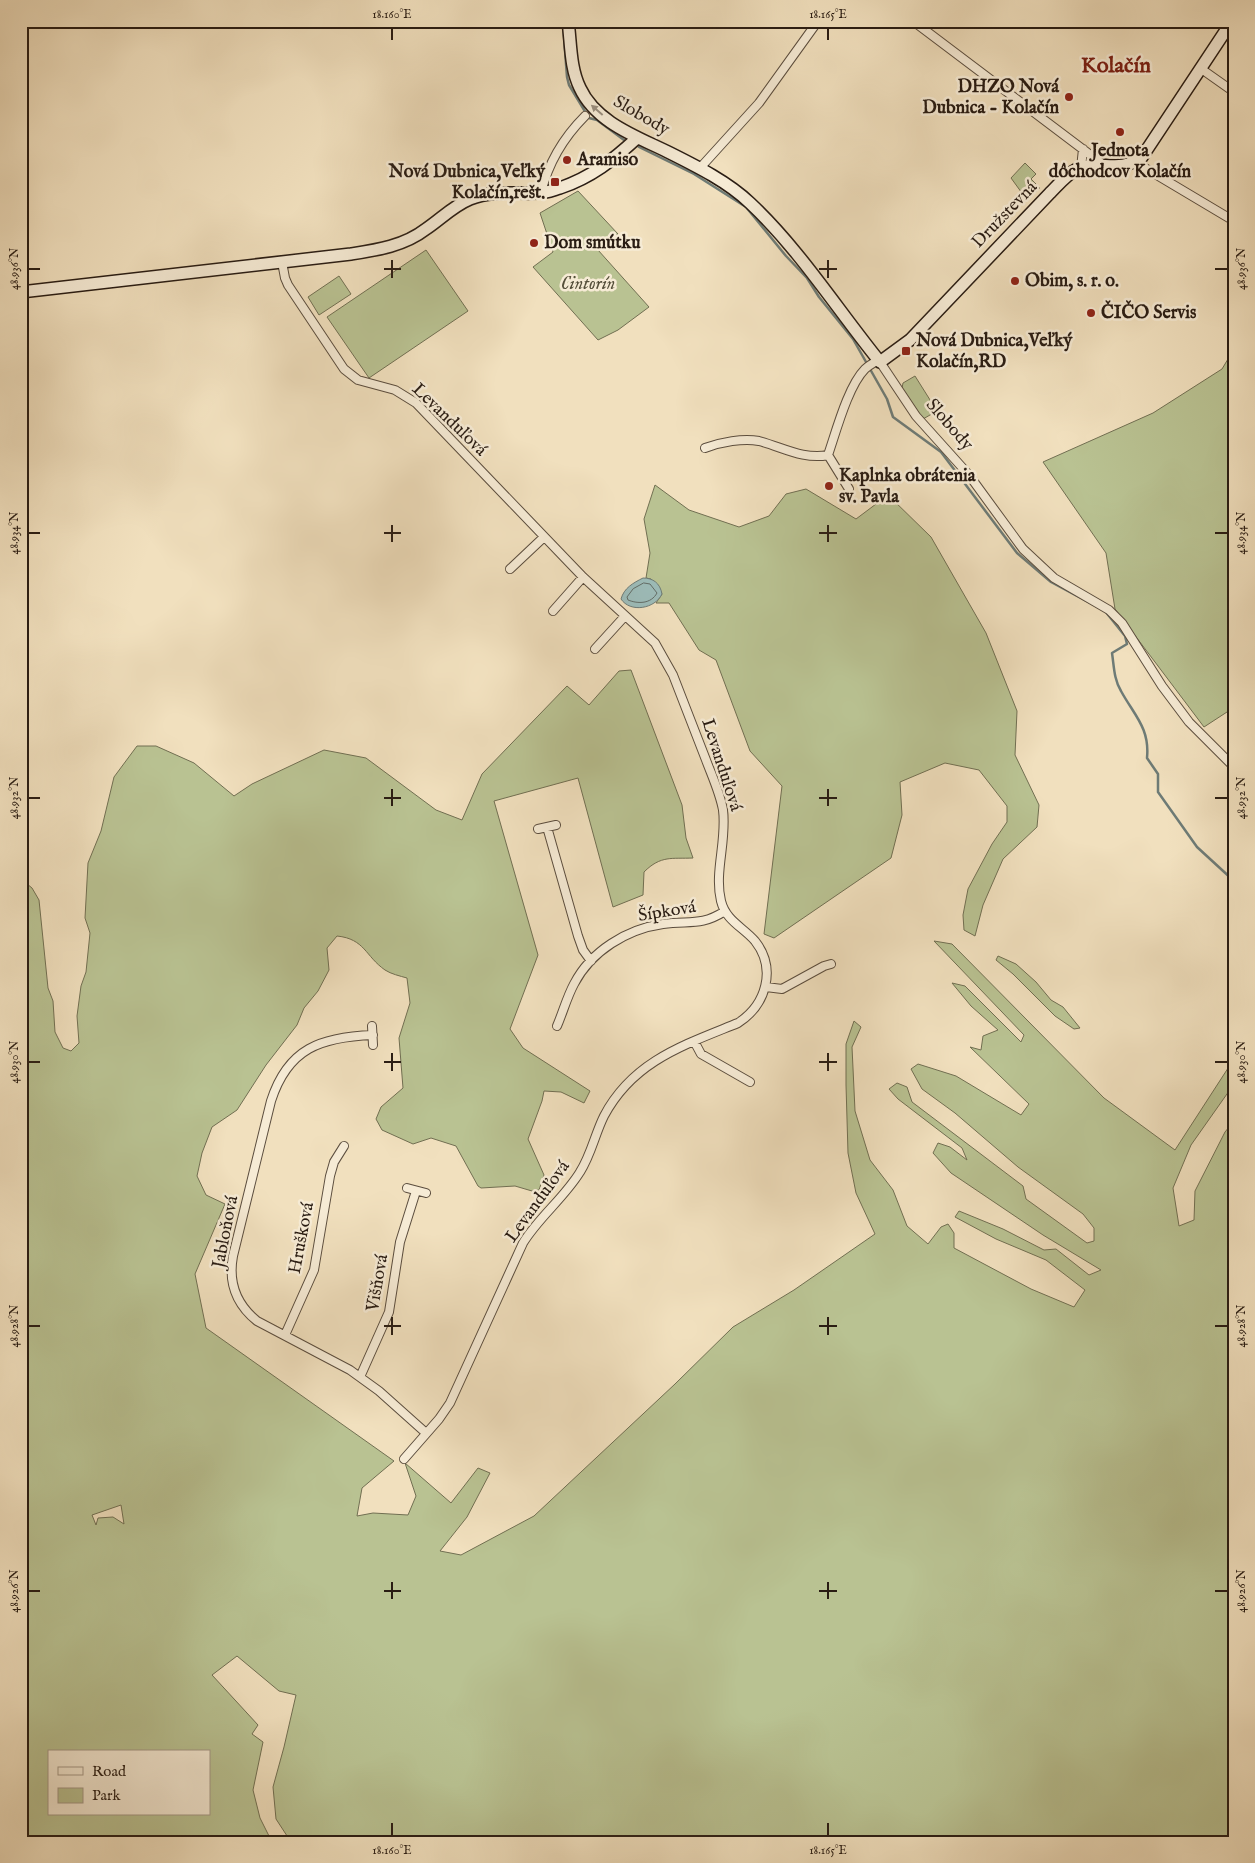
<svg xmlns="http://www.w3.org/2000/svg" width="1255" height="1863" font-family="'IM FELL English',serif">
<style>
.green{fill:#b9c292;stroke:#716f52;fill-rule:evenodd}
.water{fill:#9cbbb8;stroke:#6e7b76}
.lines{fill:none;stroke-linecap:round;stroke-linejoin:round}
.shore{stroke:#626c66;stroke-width:1}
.stream{stroke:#6e7b76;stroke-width:2.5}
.street-casing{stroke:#5b4d3e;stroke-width:10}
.secondary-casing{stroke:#291c13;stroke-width:14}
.street{stroke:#f6ebd5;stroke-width:8}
.secondary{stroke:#f6ebd5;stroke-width:11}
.oneway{fill:#9a8e7e}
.ticks{fill:none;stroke:#291c13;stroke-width:2}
.poi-dot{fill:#8f2418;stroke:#f6ebd5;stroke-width:2}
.labels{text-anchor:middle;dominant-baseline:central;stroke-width:5;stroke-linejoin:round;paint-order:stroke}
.poi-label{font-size:18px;font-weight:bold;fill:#291c13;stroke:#f6ebd5;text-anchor:start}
.street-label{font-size:18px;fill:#291c13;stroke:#f6ebd5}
.park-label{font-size:18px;font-style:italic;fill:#544e39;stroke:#f6ebd5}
.district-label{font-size:22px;font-weight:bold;fill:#7a1f14;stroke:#f6ebd5}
.neatline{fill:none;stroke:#291c13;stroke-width:2}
.ticks-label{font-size:12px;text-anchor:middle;fill:#291c13}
</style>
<rect width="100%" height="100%" fill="#f1e0be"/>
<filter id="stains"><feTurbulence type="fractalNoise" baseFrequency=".004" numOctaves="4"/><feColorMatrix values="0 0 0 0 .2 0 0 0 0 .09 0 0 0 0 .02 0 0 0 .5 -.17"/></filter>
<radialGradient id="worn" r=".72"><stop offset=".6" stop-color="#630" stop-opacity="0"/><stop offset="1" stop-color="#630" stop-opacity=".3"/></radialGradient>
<path class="green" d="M1025,163L1036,174L1031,179L1040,188L1027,200L1011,178Z
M578,191L618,234L598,250L649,307L618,330L598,340L533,267L553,252L540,213Z
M426,250L468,311L369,378L327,317Z
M339,276L351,294L319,315L308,297Z
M1234,349V720L1227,712L1204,727L1115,609L1106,553L1043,462L1153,413L1222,369Z
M915,376L937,411L923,419L902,388L903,383Z
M655,485L689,510L739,527L769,516L786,494L806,489L856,519L888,495L931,537L986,633L1017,711L1015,755L1039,805L1037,827L1003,859L983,905L975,936L964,930L963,915L968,889L992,844L1007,822V806L979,770L945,763L900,782L902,815L891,858L774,938L764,934L782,786L750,751L716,660L699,650L669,603H656L662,594L651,579L646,578L650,553L644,519Z
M631,670L682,805L686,838L693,858C672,859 661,855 644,872L643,895L613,907L578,778L494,801L538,955L510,1029L523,1048L590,1091L584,1103L561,1092L544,1091L542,1101L528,1139L544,1175L539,1190L532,1191L515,1186L481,1188L478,1186L456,1146L431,1138L413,1144L382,1130L376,1119L381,1107L403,1088L399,1038L410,1003L407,978C400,976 391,974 385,970C365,956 365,939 337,936L327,948L329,970L318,991L304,1008L297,1025L266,1065L237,1110L212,1127L202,1153L197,1176L206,1195L225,1204L195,1274L206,1328L394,1461L362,1488L357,1516L373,1513L408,1515L416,1496L405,1463L451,1503L478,1468L490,1473L467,1517L440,1551L461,1555L534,1516L675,1384L733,1327L794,1290L875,1234L856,1193L848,1153L846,1085V1044L854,1021L861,1027L852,1047L855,1111L870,1160L893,1190L907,1226L928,1244L941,1227L948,1224L954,1233V1248L1031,1289L1074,1307L1085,1290L1046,1260L996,1239L955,1217L959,1211L1003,1229L1044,1250L1056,1249L1089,1275L1101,1270L1043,1235L951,1173L933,1153L938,1143L950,1147L967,1160L962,1148L898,1099L889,1089L897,1083L907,1087L912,1102L1023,1186L1026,1199L1087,1243L1094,1241V1228L1083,1214L1018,1167L955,1113L922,1089L911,1069L918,1064L956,1076L1021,1115L1029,1104L970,1047L981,1050L983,1036L998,1030L971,1006L952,983L965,986L1021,1042L1024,1035L934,941L952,944L1104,1098L1175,1150L1232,1062H1234V1084L1191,1145L1173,1188L1179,1226L1194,1220L1195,1191L1225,1132L1234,1121V1842H291L276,1819L273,1787L284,1747L296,1695L279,1691L237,1656L212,1675L258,1725L252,1734L263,1742L253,1790L260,1818L272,1842H21V879L32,888L39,900L48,988L53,1001L55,1032L63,1048L71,1051L79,1043L77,1016L81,986L86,972L90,933L85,918L88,863L101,831L114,777L137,746H156L194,763L234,796L252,784L324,750L366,758L436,810L462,820L482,774L567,686L589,705L619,671ZM121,1505L124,1524L113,1517L98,1518L96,1525L92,1515ZM49,1752H209V1814H49Z
M998,956L1016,964L1036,982L1051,1000L1063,1007L1080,1028L1074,1029L1055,1016L1013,974L996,960Z"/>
<path class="water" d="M643,578C653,578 660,583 662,594C655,609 630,613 621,599C624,588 633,583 643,578Z"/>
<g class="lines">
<path class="shore" d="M644,583L650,584L657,593C651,604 638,604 628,600L627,597L633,589Z"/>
<path class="stream" d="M563,24L567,77L569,85L589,118L597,120L624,140
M639,147L694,174L746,207L786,256L807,278L819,297L853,339L887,399L893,417L941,452L1017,553L1051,582L1105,611L1125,636L1127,644L1112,653C1114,666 1114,680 1121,691C1134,715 1150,728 1147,758L1158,774V792L1180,823L1197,847L1234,881"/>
<g class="street-casing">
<path id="street" d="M913,21L1105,166
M1200,68L1234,92
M1135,162L1234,221
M700,168L759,103L818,21
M1081,168L1083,149
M541,193C548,164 563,138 585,116
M282,262L285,278L288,285L344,369L358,380L395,390L416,403L583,577L655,643L673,675C684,703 695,732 706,760C712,776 720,793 723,810C727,841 714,872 721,901C726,921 743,927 755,941C777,969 766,1005 738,1023C684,1045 633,1061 604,1116C595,1134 591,1155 580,1172C564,1198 539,1217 523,1243L450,1403L439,1419L404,1459
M880,362L916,416L969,475L1023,549L1054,578L1109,610L1122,623L1162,686L1189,722L1234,767
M705,448C721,442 743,438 759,441C782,447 804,460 828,455
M849,489L828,455C836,432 848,386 865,369C869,365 874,363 878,360
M510,569L544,537
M553,611L583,577
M595,649L625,616
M547,827L578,936L583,950L591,961
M538,829L556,825
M766,987L782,989L824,966L831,964
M372,1026L373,1045
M557,1026C563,1012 567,997 574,984C591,951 627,929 663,924C689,920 700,927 725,911
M373,1035C321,1037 288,1048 271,1101L233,1256C228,1283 236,1304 257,1321L350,1370L379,1391L426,1433
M694,1041L701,1054L750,1082
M407,1188L426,1193
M285,1335L314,1270L330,1176L334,1162L344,1146
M360,1377L389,1312L400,1242L416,1191"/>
</g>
<g class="secondary-casing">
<path id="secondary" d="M568,21C571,43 570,68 580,88C596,123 638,137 670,153C698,167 728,182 750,203C800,250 837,309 880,362L910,340L1050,193C1058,185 1067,174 1077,169C1099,158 1118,175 1142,157L1232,21
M21,292L351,254C377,250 404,246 426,229C441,219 453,206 470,199C493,190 515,194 538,193C546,193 553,190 560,188C592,177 613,160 637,138"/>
</g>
<use href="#street" class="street"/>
<use href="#secondary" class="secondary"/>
</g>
<defs><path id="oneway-solid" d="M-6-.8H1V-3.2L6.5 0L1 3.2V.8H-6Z" transform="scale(1.25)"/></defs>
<use class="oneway" href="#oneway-solid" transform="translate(597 110) rotate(-139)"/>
<path class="ticks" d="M392,28V40M828,28V40M392,260V278M828,260V278M28,269H40M384,269H401M819,269H837M1215,269H1228M392,525V542M828,525V542M28,533H40M384,533H401M819,533H837M1215,533H1228M392,789V806M828,789V806M28,798H40M384,798H401M819,798H837M1215,798H1228M392,1053V1071M828,1053V1071M28,1062H40M384,1062H401M819,1062H837M1215,1062H1228M392,1317V1335M828,1317V1335M28,1326H40M384,1326H401M819,1326H837M1215,1326H1228M392,1582V1599M828,1582V1599M28,1591H40M384,1591H401M819,1591H837M1215,1591H1228M392,1823V1836M828,1823V1836"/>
<g class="poi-dot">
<circle cx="1069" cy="97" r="5"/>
<circle cx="1120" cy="132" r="5"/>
<circle cx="567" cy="160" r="5"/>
<rect x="550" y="177" width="10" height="10" rx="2.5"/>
<circle cx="534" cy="243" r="5"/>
<circle cx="1015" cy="281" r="5"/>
<circle cx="1091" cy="313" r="5"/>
<rect x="901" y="346" width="10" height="10" rx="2.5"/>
<circle cx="829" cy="486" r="5"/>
</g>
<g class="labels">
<g class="poi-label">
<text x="1059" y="87" text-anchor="end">DHZO Nová<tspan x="1059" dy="21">Dubnica - Kolačín</tspan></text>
<text x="1120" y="151" text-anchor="middle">Jednota<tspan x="1120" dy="21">dôchodcov Kolačín</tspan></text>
<text x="577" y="160">Aramiso</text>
<text x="545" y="172" text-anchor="end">Nová Dubnica,Veľký<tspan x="545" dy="21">Kolačín,rešt.</tspan></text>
<text x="544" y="243">Dom smútku</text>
<text x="1025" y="281">Obim, s. r. o.</text>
<text x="1101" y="313">ČIČO Servis</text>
<text x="916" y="341">Nová Dubnica,Veľký<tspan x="916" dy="21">Kolačín,RD</tspan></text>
<text x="839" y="476">Kaplnka obrátenia<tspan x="839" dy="21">sv. Pavla</tspan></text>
</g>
<g class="street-label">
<text transform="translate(641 116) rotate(30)">Slobody</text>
<text transform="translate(1005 215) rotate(-46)">Družstevná</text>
<text transform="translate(449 420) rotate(44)">Levanduľová</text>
<text transform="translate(949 425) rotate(49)">Slobody</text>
<text transform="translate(721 765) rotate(72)">Levanduľová</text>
<text transform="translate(667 912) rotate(-9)">Šípková</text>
<text transform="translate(538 1202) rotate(-54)">Levanduľová</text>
<text transform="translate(226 1232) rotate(-79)">Jabloňová</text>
<text transform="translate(302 1238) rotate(-79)">Hrušková</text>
<text transform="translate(378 1283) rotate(-80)">Višňová</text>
</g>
<g class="park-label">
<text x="588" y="284">Cintorín</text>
</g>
<g class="district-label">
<text x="1116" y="66">Kolačín</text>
</g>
</g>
<rect width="1255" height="1863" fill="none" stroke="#f1e0be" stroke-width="55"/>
<rect x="48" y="1750" width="162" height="65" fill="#f6ebd5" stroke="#a49887"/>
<rect x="58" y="1767" width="25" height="8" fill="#f6ebd5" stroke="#a49887"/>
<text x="92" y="1776" font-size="15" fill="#291c13">Road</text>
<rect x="58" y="1788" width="25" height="15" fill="#b9c292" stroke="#a49887"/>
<text x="92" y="1800" font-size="15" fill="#291c13">Park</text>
<rect x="28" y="28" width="1200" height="1808" class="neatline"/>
<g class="ticks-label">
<text x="392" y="18">18.160°E</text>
<text x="828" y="18">18.165°E</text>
<text transform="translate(14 269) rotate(-90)" y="4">48.936°N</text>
<text transform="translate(1241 269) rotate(-90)" y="4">48.936°N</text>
<text transform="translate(14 533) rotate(-90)" y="4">48.934°N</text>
<text transform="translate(1241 533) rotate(-90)" y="4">48.934°N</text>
<text transform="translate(14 798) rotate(-90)" y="4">48.932°N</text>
<text transform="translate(1241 798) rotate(-90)" y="4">48.932°N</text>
<text transform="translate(14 1062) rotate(-90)" y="4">48.930°N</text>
<text transform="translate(1241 1062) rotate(-90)" y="4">48.930°N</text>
<text transform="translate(14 1326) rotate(-90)" y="4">48.928°N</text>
<text transform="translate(1241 1326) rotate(-90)" y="4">48.928°N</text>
<text transform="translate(14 1591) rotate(-90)" y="4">48.926°N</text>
<text transform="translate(1241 1591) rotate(-90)" y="4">48.926°N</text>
<text x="392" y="1854">18.160°E</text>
<text x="828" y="1854">18.165°E</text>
</g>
<rect width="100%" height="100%" filter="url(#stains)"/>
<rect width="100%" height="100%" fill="url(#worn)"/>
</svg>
